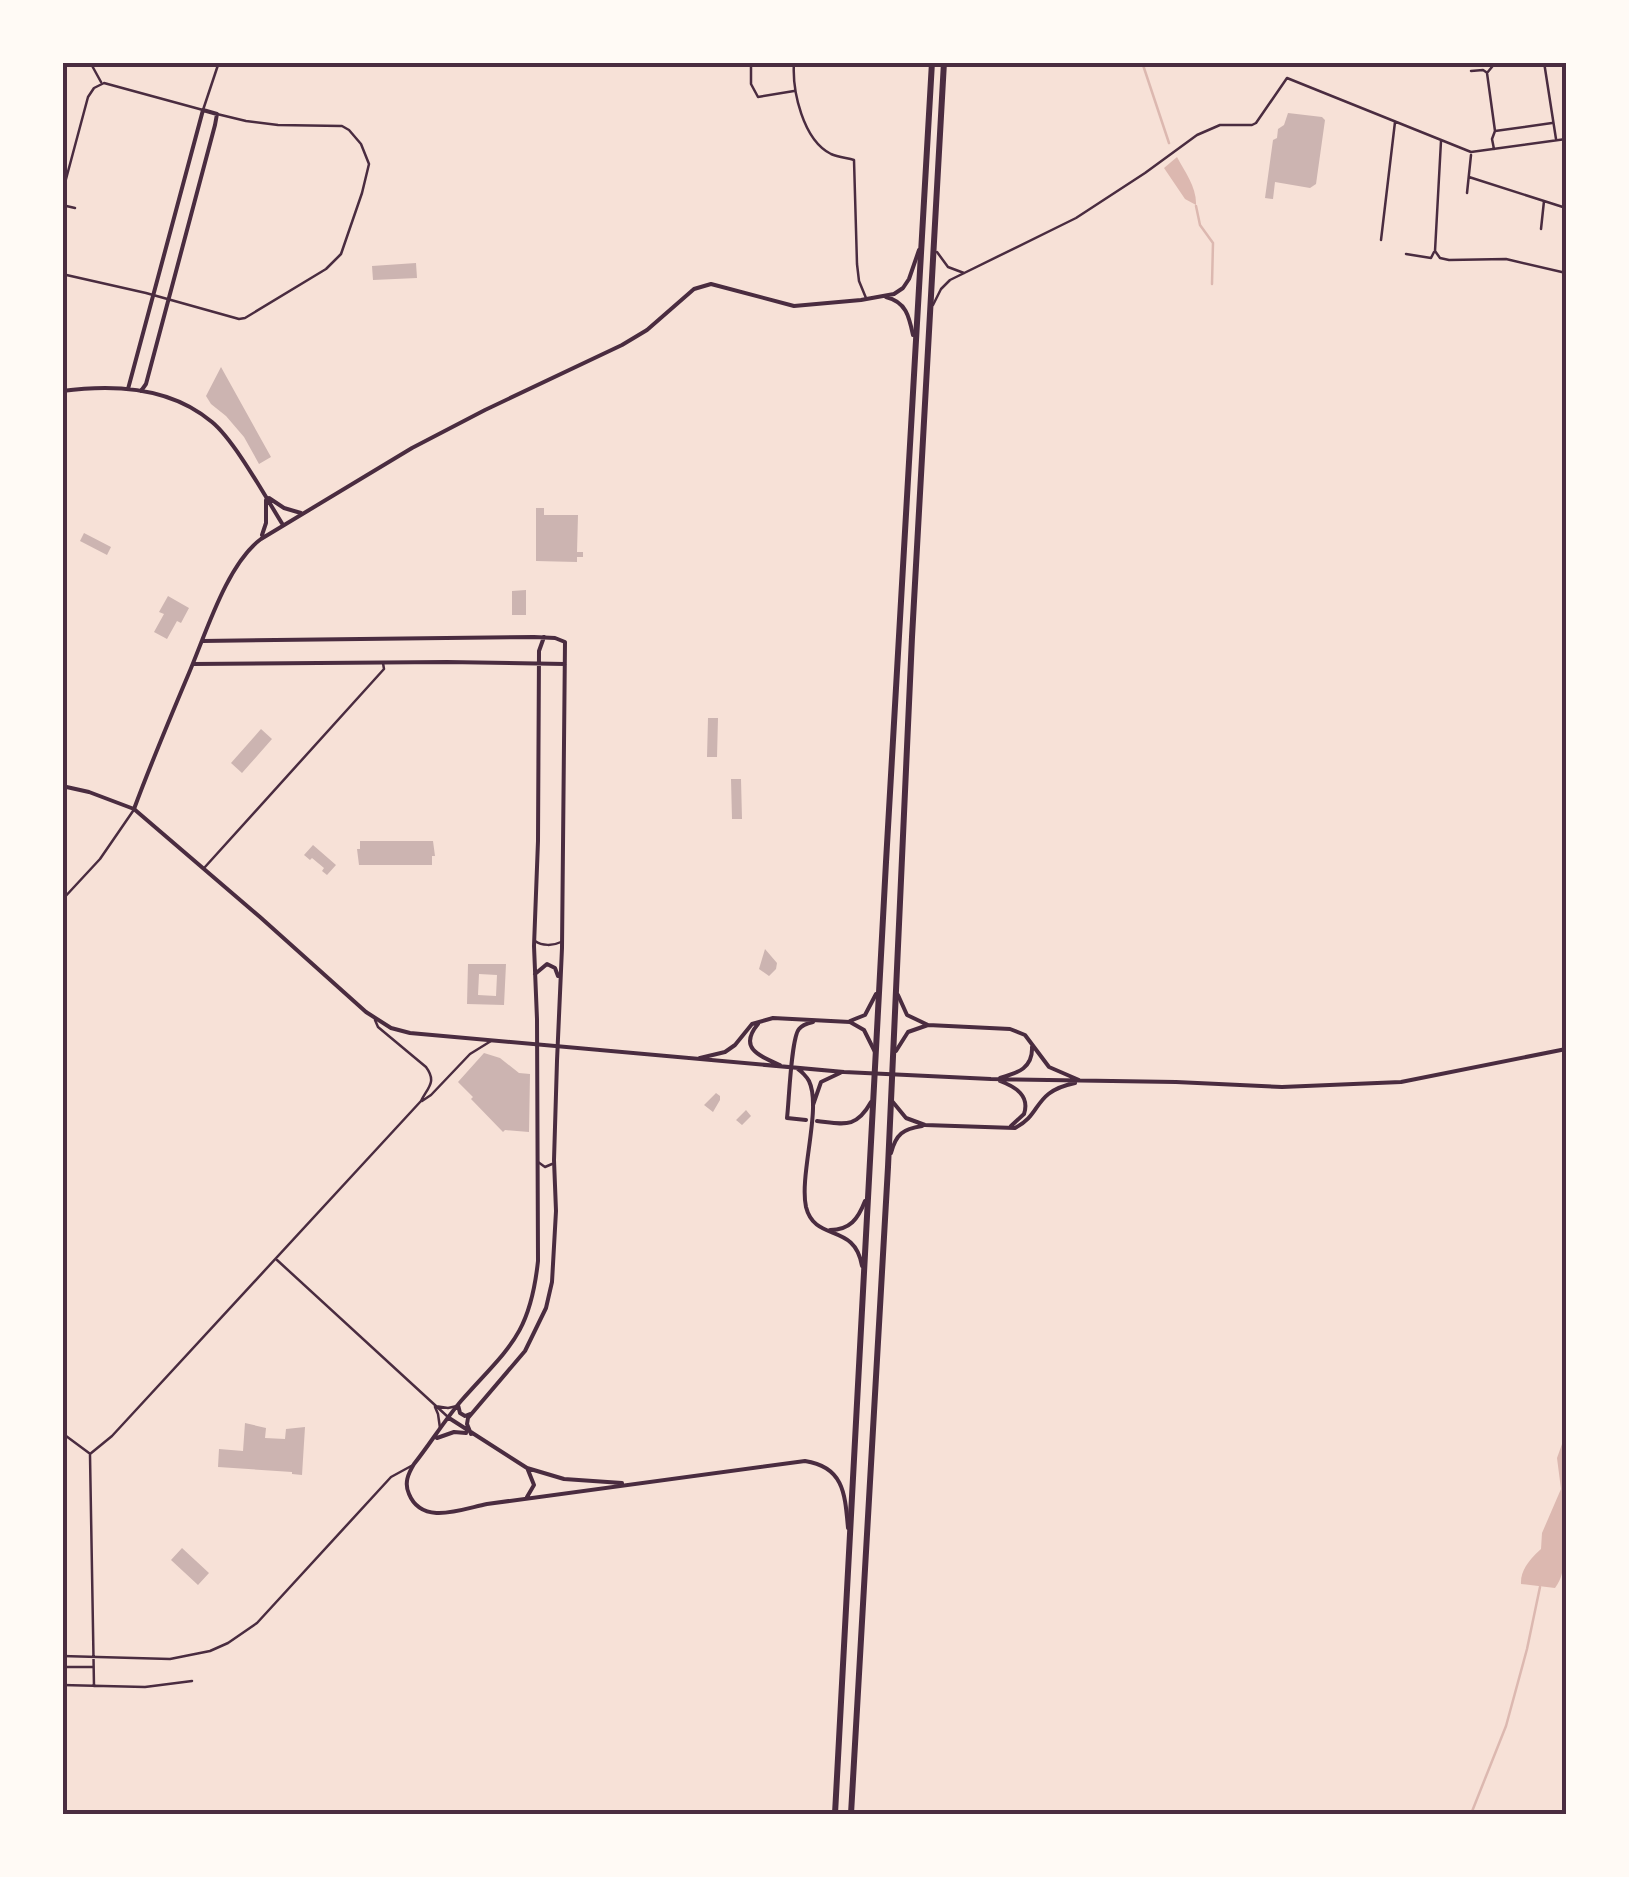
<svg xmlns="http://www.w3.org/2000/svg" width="1629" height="1877" font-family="Commissioner,sans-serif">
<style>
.water{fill:#dcb8b0}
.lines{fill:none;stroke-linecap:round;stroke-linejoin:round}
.stream{stroke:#dcb8b0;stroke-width:2.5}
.building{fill:#ccb4b1;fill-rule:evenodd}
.minor{stroke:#4a2c40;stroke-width:2.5}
.tertiary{stroke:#4a2c40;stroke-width:4}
.secondary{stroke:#4a2c40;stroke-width:4}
.trunk{stroke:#4a2c40;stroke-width:6}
.neatline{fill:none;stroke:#4a2c40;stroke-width:4}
</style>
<rect width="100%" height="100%" fill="#f7e1d7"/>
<path class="water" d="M1177,157C1185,172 1197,188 1196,205L1185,199L1164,168Z
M1562,1444L1566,1453V1529C1558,1551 1570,1568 1555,1588L1521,1584C1520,1570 1531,1558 1541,1549L1542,1533L1561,1489L1557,1458Z"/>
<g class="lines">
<path class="stream" d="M1142,62L1169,143
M1196,206L1200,225L1213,243L1212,284
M1471,1814L1506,1726L1527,1649L1540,1587"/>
</g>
<path class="building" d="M1288,113L1322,117L1325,120L1316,184L1310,188L1275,182L1273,199L1265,198L1273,140L1277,138L1278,129L1284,125Z
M416,263L417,278L373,280L372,266Z
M221,367L271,457L259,464L244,437L226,416L211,404L206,396Z
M536,508H544V515H578L577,552H583V557H577V562L536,561Z
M84,533L111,547L107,555L80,541Z
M526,590V615H512V591Z
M168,596L189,608L181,623L177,621L167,639L154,632L164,614L159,612Z
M708,718H718L717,757H707Z
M261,729L272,739L242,773L231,763Z
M731,779H741L742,819H732Z
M360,841H433L435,856H432V865H359L357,849H360Z
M313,845L336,865L327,875L322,871L324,868L312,858L310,860L304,855Z
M765,949L777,963L776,969L769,976L759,969Z
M468,964H506L504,1005L467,1004ZM479,974L497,975L496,996L478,995Z
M484,1053L500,1058L519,1073L530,1074L529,1132L505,1130L503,1132L471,1099L473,1097L458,1082Z
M716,1093L720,1096V1100L713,1112L704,1105Z
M746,1110L751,1116L742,1125L736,1120Z
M245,1423L266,1428L265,1438L285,1439L286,1429L305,1427L302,1475L292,1474V1472L218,1467L219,1449L243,1451Z
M182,1548L209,1573L198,1585L171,1560Z"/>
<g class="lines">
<path class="minor" d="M90,62L101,82
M751,62V84L758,97L794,91
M794,62C792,91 803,140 831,154C838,157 847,158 854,160L857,264L859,281L866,298
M1544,62L1556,139
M1471,71L1483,70L1486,72
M1495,131L1487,73L1496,62
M1441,141L1435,251L1440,258L1449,260L1506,259L1566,273
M1494,149L1492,139L1495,131L1552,123
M1469,177L1566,208
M1467,193L1471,155
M62,194L88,97L94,88L104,83L203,110L219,62
M62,205L75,208
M1541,229L1544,201
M1381,240L1395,122
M937,252L948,267L964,273
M1406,254L1431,258L1434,252
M62,274L146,293L239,319L245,318L326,269L341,254L362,193L369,164L361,144L349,130L342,126L278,125L246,121L217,114
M933,305L941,289L950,280L1076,218L1145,173L1197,135L1220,125H1252L1256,123L1287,78L1471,152L1566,139
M205,867L384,669L383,663
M62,900L100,859L133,811
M535,941C542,946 553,946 561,942
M422,1101L431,1095L470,1054L491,1041
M538,1162L545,1167L552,1164
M277,1260L448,1417
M435,1406L448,1408L457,1406
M435,1407L438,1414L440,1428
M62,1433L89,1453
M90,1454L112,1436L421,1101C428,1087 437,1082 426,1067L378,1027L375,1020
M90,1455L94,1686
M62,1656L170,1659L210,1651L228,1643L257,1623L391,1477L413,1465
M62,1667H93
M62,1685L145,1687L192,1681"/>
<path class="tertiary" d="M886,297C906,302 909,316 913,335
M128,389L203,110L217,114L215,125L146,384L141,391
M62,391C113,384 171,387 212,422C235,441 266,498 283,525
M269,498L284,508L301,513
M262,535L266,523V500
M544,637L539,651L538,841L534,946L537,1019L538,1261C530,1336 508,1348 461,1401C444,1421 430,1444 414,1464C408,1474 404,1483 409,1494C422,1526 462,1509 487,1504L805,1461C844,1467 845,1494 848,1528
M202,641L534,637L555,638L565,642L562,948L557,1061L554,1160L556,1211L552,1282L546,1308L525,1351L468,1418L467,1424L471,1434
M193,664L447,662L565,664
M134,809C151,763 170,718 189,673C206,633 227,564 261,539L412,448L485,410L622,345L647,330L694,289L711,284L794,306L861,300L894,294L903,288L909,279L919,250
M535,974L547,964L555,968L558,976
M458,1405L460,1413L465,1416L470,1414
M449,1418L527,1468L564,1479L622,1483
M437,1438L454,1432L466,1433
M527,1497L534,1485L528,1470"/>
<path class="secondary" d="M62,786L89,792L134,809L260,917L366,1012L391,1028L410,1033L844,1072L991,1079L1176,1082L1282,1087L1401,1082L1566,1049
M898,995L907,1015L928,1025
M850,1021L865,1015L876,994
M758,1024C738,1048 759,1056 780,1065
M896,1051L908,1032L928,1025L1010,1029L1025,1035L1049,1067L1079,1080
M700,1058L725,1052L735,1045L752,1024L773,1018L850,1022L864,1030L875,1052
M798,1069C801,1071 807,1077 809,1081C822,1108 799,1175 806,1207C815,1243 855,1222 862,1266
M1000,1078C1018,1073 1033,1068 1032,1047
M1000,1081C1016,1087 1030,1096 1024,1114L1011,1126
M892,1101L906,1118L925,1125L1015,1128C1043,1114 1032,1092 1075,1083
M813,1105L821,1082L840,1073
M806,1120L787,1118C789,1103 791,1038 799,1029C802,1025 809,1023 813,1022
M817,1121C844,1124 856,1129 871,1102
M891,1153C896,1134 903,1129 922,1126
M830,1230C850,1230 858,1219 865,1201"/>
<path class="trunk" d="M835,1814L886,862L932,62
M851,1814L888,1167L912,637L944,62"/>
</g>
<rect width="1629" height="1877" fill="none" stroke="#fffaf5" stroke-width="130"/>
<rect x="65" y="65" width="1499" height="1747" class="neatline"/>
</svg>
